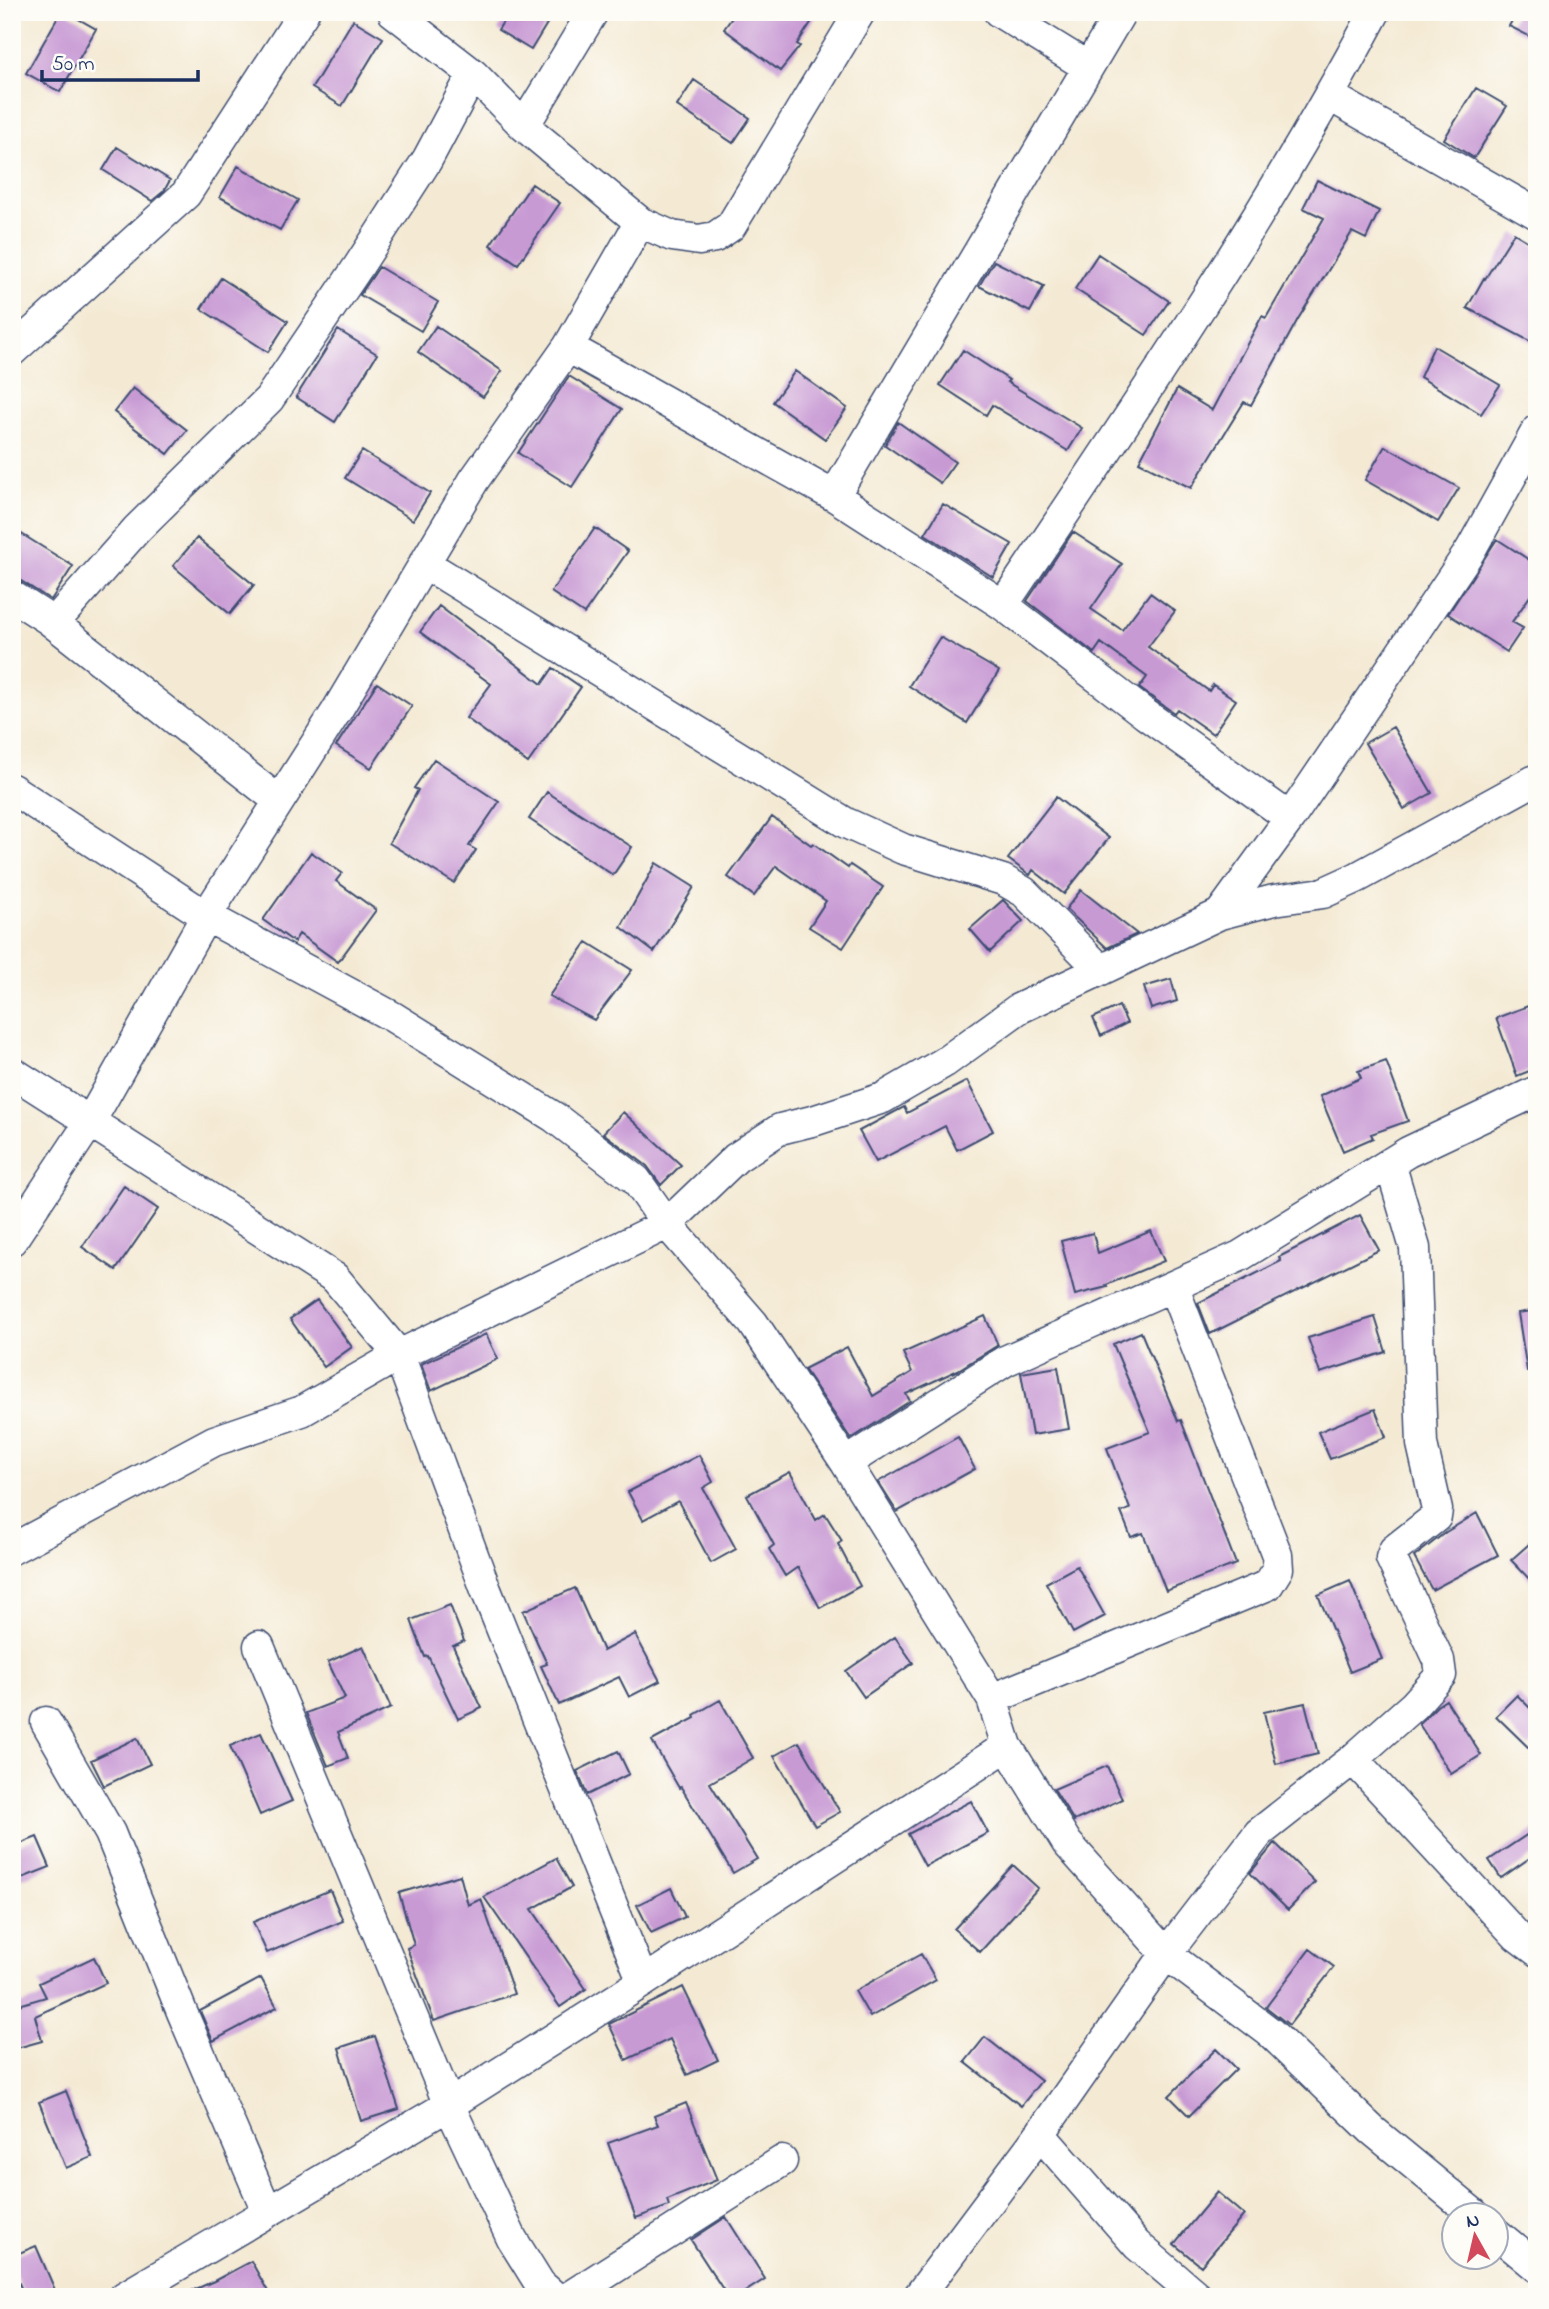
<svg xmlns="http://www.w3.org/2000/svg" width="1549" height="2309" font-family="'Indie Flower',sans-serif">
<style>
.building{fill:#c89ad4}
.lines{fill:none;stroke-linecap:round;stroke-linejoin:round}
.minor-casing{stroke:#3c4b70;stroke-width:33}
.minor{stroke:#fff;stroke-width:30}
</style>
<rect width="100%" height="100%" fill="#fdfcf7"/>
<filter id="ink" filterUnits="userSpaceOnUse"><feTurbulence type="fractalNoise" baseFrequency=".0143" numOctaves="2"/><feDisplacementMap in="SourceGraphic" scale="14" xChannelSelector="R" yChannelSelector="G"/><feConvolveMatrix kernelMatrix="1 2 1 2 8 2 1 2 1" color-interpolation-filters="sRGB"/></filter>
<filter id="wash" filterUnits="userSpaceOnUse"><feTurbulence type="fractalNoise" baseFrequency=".00686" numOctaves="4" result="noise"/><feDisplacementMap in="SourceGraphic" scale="28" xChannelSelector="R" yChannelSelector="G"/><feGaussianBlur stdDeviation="1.57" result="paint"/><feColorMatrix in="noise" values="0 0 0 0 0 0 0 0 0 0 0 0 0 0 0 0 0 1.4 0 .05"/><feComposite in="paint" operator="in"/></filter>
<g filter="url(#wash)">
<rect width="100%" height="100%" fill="#f4ead4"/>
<g id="blocks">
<path class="building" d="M61,12H66L96,29L60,92L26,73Z
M509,12H554L531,50L498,30Z
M736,12H818L797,44L800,46L780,71L724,29Z
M1517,12H1537V40L1509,26Z
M353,20L383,38L342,106L312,88Z
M694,80L750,118L733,143L677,106Z
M1476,88L1507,106L1474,158L1444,139Z
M117,147L170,180L164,191L152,201L103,170Z
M238,166L298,200L280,230L220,197Z
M1317,180L1379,211L1366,239L1352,232L1298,319L1251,405L1244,402L1191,488L1139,462L1177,389L1212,410L1262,316L1266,318L1324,218L1303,208Z
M532,184L560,203L518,264L490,245Z
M1514,233L1537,247V345L1467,308L1484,278L1485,279Z
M1098,254L1169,301L1146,335L1075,289Z
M994,261L1044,286L1030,312L979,286Z
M379,267L438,302L421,331L360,295Z
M221,278L288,321L268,352L201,309Z
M436,326L502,371L483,397L418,352Z
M338,330L377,354L335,422L296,397Z
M1434,346L1500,385L1481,414L1420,377Z
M963,350L1009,380L1007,382L1082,428L1068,451L992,405L986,415L940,385Z
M795,371L847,408L825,439L773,402Z
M569,376L622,409L572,487L518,453Z
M133,388L187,430L168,454L114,412Z
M898,422L955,462L940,483L885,445Z
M1385,446L1459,488L1438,522L1365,480Z
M362,451L430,493L413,520L345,478Z
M943,504L1012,544L993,577L925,534Z
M12,528L73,566L51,600L21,581L12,579Z
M595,528L628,551L584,614L551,592Z
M1073,532L1122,564L1091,609L1122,630L1150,593L1175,611L1148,647L1209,691L1213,685L1236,700L1213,734L1177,709L1174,713L1139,688L1147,677L1101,643L1094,653L1027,601Z
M197,538L254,585L230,614L173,566Z
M1497,539L1537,565V586L1512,622L1523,628L1507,652L1448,614Z
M439,606L542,684L553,668L581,687L528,763L466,718L491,684L420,632Z
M940,637L999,671L967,723L909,686Z
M377,683L412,706L371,768L336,746Z
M1393,727L1432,793L1404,809L1365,743Z
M434,759L499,802L469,846L476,850L454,883L389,843L418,790L414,788Z
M547,792L632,847L613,875L529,819Z
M1056,797L1109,838L1064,894L1033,870L1030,875L1008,859Z
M772,817L811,845L813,843L848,868L850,865L883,887L843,948L809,927L826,901L776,866L754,896L728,877Z
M311,852L342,873L336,881L376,910L338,962L299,934L294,942L263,920Z
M656,863L694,887L654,952L621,927Z
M1081,890L1137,934L1107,948L1066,909Z
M1003,900L1023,921L990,952L970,929Z
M587,942L632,970L594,1020L549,996Z
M1171,979L1177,1001L1151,1009L1144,987Z
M1119,1006L1127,1023L1101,1036L1093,1018Z
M1528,1006L1537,1029V1068L1517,1076L1496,1018Z
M1386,1061L1408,1121L1371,1134L1373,1138L1343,1151L1320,1096L1361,1078L1358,1071Z
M967,1081L993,1131L957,1150L945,1126L876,1162L859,1131L904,1107L907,1113Z
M623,1112L681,1165L661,1185L647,1166L603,1133Z
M124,1186L158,1209L116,1270L82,1247Z
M1360,1215L1379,1250L1210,1334L1198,1303L1281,1261L1279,1257Z
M1151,1231L1164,1261L1106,1285L1107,1287L1075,1295L1061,1241L1093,1233L1098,1253Z
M317,1300L352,1347L324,1367L290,1319Z
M1537,1310V1371H1527L1518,1313Z
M985,1316L998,1345L958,1370L906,1394L910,1401L851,1439L804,1369L847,1347L873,1396L912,1372L903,1353Z
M1375,1317L1386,1352L1320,1373L1308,1338Z
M1141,1332L1178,1421L1181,1420L1236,1564L1166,1591L1143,1533L1131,1537L1121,1512L1130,1509L1107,1448L1150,1432L1113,1344Z
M486,1334L498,1359L431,1391L421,1364Z
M1058,1367L1069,1429L1032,1435L1021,1373Z
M1375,1409L1386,1437L1330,1459L1318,1432Z
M958,1437L975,1469L897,1512L878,1482Z
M699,1455L713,1482L703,1488L736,1549L711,1563L678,1501L643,1520L628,1492Z
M790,1472L816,1520L825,1514L842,1541L838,1544L860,1586L820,1608L798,1567L785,1576L769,1549L774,1545L747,1495Z
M1477,1513L1498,1555L1432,1590L1414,1557L1446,1532Z
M1537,1537V1587L1511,1560Z
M1077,1566L1105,1616L1073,1633L1046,1583Z
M1350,1581L1382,1659L1350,1672L1318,1595Z
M575,1588L603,1651L635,1634L660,1681L629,1697L619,1677L559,1705L541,1666L547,1664L523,1611Z
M450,1605L464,1641L453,1646L482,1708L458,1719L428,1656L425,1657L411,1620Z
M895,1637L913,1663L864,1697L846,1671Z
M363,1646L391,1708L338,1732L348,1758L328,1766L306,1713L345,1698L328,1662Z
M1517,1695L1537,1715V1740L1529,1748L1496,1716Z
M720,1700L753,1758L710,1783L757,1859L733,1873L681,1787L679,1788L652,1741L695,1718L694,1715Z
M1446,1700L1481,1755L1451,1774L1419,1724L1437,1706Z
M1305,1703L1318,1754L1276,1764L1264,1712Z
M261,1733L292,1801L260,1815L230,1746Z
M137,1738L150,1764L104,1786L91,1760Z
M799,1742L840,1812L815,1826L774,1756Z
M618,1751L629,1774L587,1795L577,1771Z
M1107,1766L1122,1799L1074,1821L1054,1789Z
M971,1801L988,1833L925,1866L908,1834Z
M1537,1828V1853L1501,1878L1489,1860Z
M37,1837L50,1867L12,1882V1847Z
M1275,1843L1315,1882L1288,1910L1250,1873Z
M556,1858L572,1887L532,1909L586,1989L560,2007L484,1897Z
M1013,1865L1038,1888L980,1952L954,1929Z
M460,1875L468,1905L481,1899L514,1994L434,2021L407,1948L414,1945L399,1893Z
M671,1888L685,1917L651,1933L637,1905Z
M330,1890L343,1921L267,1953L253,1922Z
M1310,1949L1334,1967L1289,2025L1266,2007Z
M921,1954L936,1980L870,2017L855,1991Z
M94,1957L106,1983L35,2016L42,2041L17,2048L12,2032V2007L46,1997L39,1983Z
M261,1978L277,2007L213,2041L200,2011Z
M683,1987L718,2060L687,2075L670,2039L626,2060L609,2024Z
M375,2036L399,2109L361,2121L339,2048Z
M985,2037L1041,2081L1021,2106L965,2062Z
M1216,2049L1236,2069L1189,2116L1169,2096Z
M66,2091L92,2157L66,2168L39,2102Z
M686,2103L717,2180L667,2200L669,2206L636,2218L608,2143L658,2125L654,2116Z
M1217,2192L1244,2215L1201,2266L1174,2244Z
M726,2217L765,2279L737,2297H728L691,2240Z
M36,2246L58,2297H25L12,2267V2256Z
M251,2261L271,2297H178L214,2281Z"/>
</g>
</g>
<g filter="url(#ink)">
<use href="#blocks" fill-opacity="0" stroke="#3c4b70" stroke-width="2"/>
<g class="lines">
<g class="minor-casing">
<path id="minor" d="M393,12L473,74L524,126L640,222L672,236L699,240L715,237L731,226L860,12
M999,12L1088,67
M1330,96L1537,214
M524,126L593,12
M568,347L834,496L1003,605L1145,714L1290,818
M12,351L186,194L304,12
M834,496L1121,12
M424,563L846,823L903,849L1003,880L1024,892L1101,970
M12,596L48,619L279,801
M1003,605C1133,412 1265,218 1375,12
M48,619L60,616L137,529L269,399L358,267L427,160L473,74
M12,789L206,916L393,1017L554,1117L636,1180L667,1224L753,1323L846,1463L992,1699L1007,1746L1067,1843L1166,1954L1271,2033L1372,2130L1474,2214
M1220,914L1290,818L1470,551L1537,430
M12,1072L335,1278L399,1355L486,1590L643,1982
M12,1240L90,1122L206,916L336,712L474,480L568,347L640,222
M846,1463L1005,1361L1240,1256L1408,1152L1537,1091
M12,1549L214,1441L302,1411L399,1355L667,1224L736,1158L780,1129L816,1120L883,1098L945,1062L1018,1009L1220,914L1274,900L1323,893L1356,878L1537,779
M259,1646L449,2105L512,2239L540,2284L555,2297
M992,1699L1268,1585L1278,1569L1277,1555L1173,1286
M46,1722L110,1833L182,2012L267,2211
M1353,1759L1517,1936L1537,1951
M1040,2134L1137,2245L1198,2297
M1496,2233L1537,2267
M124,2297L449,2105L643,1982L1007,1746
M569,2297L782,2161
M918,2297L1040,2134L1166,1954L1259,1833L1353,1759L1414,1705L1441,1675L1439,1660L1391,1558L1394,1550L1436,1517L1437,1510L1422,1444L1415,1248L1390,1163"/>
</g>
<use href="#minor" class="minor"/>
</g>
</g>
<rect width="1549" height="2309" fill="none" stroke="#fdfcf7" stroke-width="42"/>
<g transform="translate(1475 2236) rotate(352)"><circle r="33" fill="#fdfcf7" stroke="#a3aaba" stroke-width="2"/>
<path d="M0-5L12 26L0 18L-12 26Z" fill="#d1495b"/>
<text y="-10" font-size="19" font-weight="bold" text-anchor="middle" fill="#1b2f5e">N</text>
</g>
<path d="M42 70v10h156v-10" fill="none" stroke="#1b2f5e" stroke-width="3.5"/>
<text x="52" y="70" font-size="21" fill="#1b2f5e" stroke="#fdfcf7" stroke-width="5" paint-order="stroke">50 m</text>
</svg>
